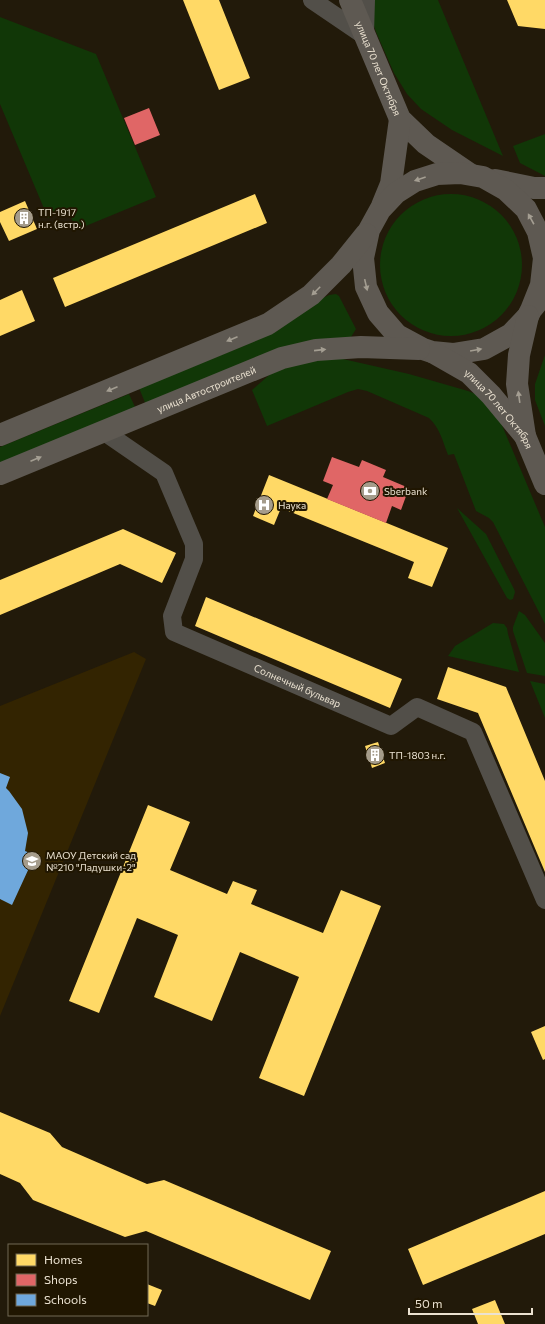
<svg xmlns="http://www.w3.org/2000/svg" width="545" height="1324" font-family="Commissioner,sans-serif">
<style>
.built{fill:#332401}
.green{fill:#113707}
.homes{fill:#ffd966}
.shops{fill:#e06666}
.schools{fill:#6fa8dc}
.lines{fill:none;stroke-linecap:round;stroke-linejoin:round}
.minor{stroke:#524f49;stroke-width:18}
.secondary{stroke:#5e5952;stroke-width:22}
.oneway{fill:#a49e92}
.labels{text-anchor:middle;dominant-baseline:central;stroke-width:4;stroke-linejoin:round;paint-order:stroke}
.street-label{font-size:10px;fill:#ebe2d1;stroke:#201601}
.poi-label{font-size:10px;fill:#ebe2d1;stroke:#201601;text-anchor:start}
</style>
<rect width="100%" height="100%" fill="#221a0a"/>
<path class="built" d="M134,652L146,659L0,1016V706Z"/>
<path class="green" d="M371,0H438L503,156L452,130L421,109L407,94L394,73L376,32L371,17Z
M0,17L96,54L156,197L76,230L68,209L48,218L0,104Z
M545,134V176L520,163L513,146Z
M380 265a71 71 0 1 1 142 0a71 71 0 1 1-142 0Z
M336,294L339,296L356,329L351,337L146,405L139,388L241,347L277,331L317,301L329,295Z
M545,355V426L535,400V384Z
M326,358L343,359L409,374L468,391L478,395L501,423L545,527V624L493,522L489,518L476,511L454,454L448,455C443,442 440,428 429,418L367,391L358,389L348,392L267,426L252,390L276,369Z
M129,394L136,409L0,466V447Z
M457,508L486,534L514,589L515,592L513,599L510,600L507,598Z
M519,611L525,615L545,643V676L527,673L513,631V627Z
M493,623L504,624L507,628L508,634L519,672L448,656L455,646Z
M530,681L545,684V718Z"/>
<path class="homes" d="M183,0H219L250,78L219,90Z
M507,0H545V29L518,26Z
M255,194L267,223L65,307L53,278Z
M25,201L37,229L9,241L0,222V212Z
M22,290L35,321L0,336V300Z
M269,475L448,548L432,587L408,578L414,562L281,508L274,525L253,516Z
M123,529L176,553L162,583L120,564L0,615V580Z
M206,597L402,679L390,708L195,626Z
M448,667L506,687L545,781V872L478,713L437,699Z
M378,742L385,763L372,768L365,746Z
M148,805L190,822L170,870L227,894L233,881L257,890L251,904L323,933L341,890L381,906L304,1096L259,1078L299,977L240,952L212,1021L154,997L178,935L137,918L99,1013L69,1001Z
M545,1026V1059L543,1060L531,1032Z
M0,1112L50,1133L62,1147L147,1184L164,1180L331,1251L310,1300L146,1231L125,1237L33,1200L20,1183L0,1174Z
M545,1191V1234L423,1285L408,1249Z
M147,1284L162,1290L155,1306L147,1303Z
M495,1300L505,1324H478L472,1309Z"/>
<path class="shops" d="M149,108L160,135L135,145L124,118Z
M332,457L359,467L362,460L386,470L383,477L409,488L401,510L392,506L386,523L327,499L333,485L323,481Z"/>
<path class="schools" d="M0,773L10,777L6,788L9,791L22,809L28,833L25,851L35,855L12,905L0,899Z"/>
<g class="lines">
<g class="minor">
<path d="M312,0L365,36"/>
<path d="M365,33L366,0"/>
<path id="s1" d="M103,431L164,473L194,544V559L172,616L174,632L391,726L417,707L473,732L545,900"/>
</g>
<g class="secondary">
<path id="s2" d="M350,0L400,119L426,144L470,174"/>
<path d="M495,180L534,188H545"/>
<path d="M382,206L391,184L400,119"/>
<path d="M531,310L541,285L544,258L538,232L526,209L506,190L483,177L460,173L437,174L415,181L396,193L380,210L369,230L363,258L366,287L378,313L397,335L423,349L432,352L453,354L484,349L511,334L528,316L531,310L545,293"/>
<path id="s3" d="M434,353L469,373L491,395L525,436L545,484"/>
<path d="M0,435L268,324L311,295L341,265L366,234"/>
<path d="M525,436L517,384L519,355L528,316"/>
<path id="s4" d="M0,474L282,358L316,350L361,347L419,349"/>
</g>
</g>
<defs><path id="oneway-solid" d="M-6-.8H1V-3.2L6.5 0L1 3.2V.8H-6Z"/></defs>
<g class="oneway">
<use href="#oneway-solid" transform="translate(420 179) rotate(161)"/>
<use href="#oneway-solid" transform="translate(531 219) rotate(-119)"/>
<use href="#oneway-solid" transform="translate(366 285) rotate(77)"/>
<use href="#oneway-solid" transform="translate(316 291) rotate(135)"/>
<use href="#oneway-solid" transform="translate(232 339) rotate(157)"/>
<use href="#oneway-solid" transform="translate(320 350) rotate(-6)"/>
<use href="#oneway-solid" transform="translate(476 350) rotate(-10)"/>
<use href="#oneway-solid" transform="translate(112 389) rotate(157)"/>
<use href="#oneway-solid" transform="translate(519 397) rotate(-98)"/>
<use href="#oneway-solid" transform="translate(36 459) rotate(-23)"/>
</g>
<defs>
<g id="building-disc" transform="scale(1)"><circle r="9.5" fill="#a59c8b" stroke="#201601"/><path d="M-4-6H4V6H1V3H-1V6H-4ZM-2.5-4.3h1.7v1.8h-1.7ZM.8-4.3h1.7v1.8H.8ZM-2.5-1h1.7V.8h-1.7ZM.8-1h1.7V.8H.8Z" fill="#fff"/></g>
<g id="bank-disc" transform="scale(1)"><circle r="9.5" fill="#a59c8b" stroke="#201601"/><path d="M-6-4H6V4H-6ZM0-2.3a2.3 2.3 0 1 0 0 4.6a2.3 2.3 0 1 0 0-4.6Z" fill="#fff"/></g>
<g id="hospital-disc" transform="scale(1)"><circle r="9.5" fill="#a59c8b" stroke="#201601"/><path d="M-5-5h3v3.5h4V-5h3V5h-3V1.5h-4V5h-3Z" fill="#fff"/></g>
<g id="school-disc" transform="scale(1)"><circle r="9.5" fill="#a59c8b" stroke="#201601"/><path d="M0-5L7-2L0 1L-7-2ZM-4 1L0 2.5L4 1V4Q0 6-4 4Z" fill="#fff"/></g>
</defs>
<g fill-rule="evenodd">
<use href="#building-disc" x="24" y="218"/>
<use href="#bank-disc" x="370" y="491"/>
<use href="#hospital-disc" x="264" y="505"/>
<use href="#building-disc" x="375" y="755"/>
<use href="#school-disc" x="32" y="861"/>
</g>
<g class="labels">
<g class="street-label">
<text stroke="none"><textPath href="#s2" startOffset="74">улица 70 лет Октября</textPath></text>
<text stroke="none"><textPath href="#s4" startOffset="223">улица Автостроителей</textPath></text>
<text stroke="none"><textPath href="#s3" startOffset="87">улица 70 лет Октября</textPath></text>
<text stroke="none"><textPath href="#s1" startOffset="378">Солнечный бульвар</textPath></text>
</g>
<g class="poi-label">
<text x="38" y="212">ТП-1917<tspan x="38" dy="12">н.г. (встр.)</tspan></text>
<text x="384" y="491">Sberbank</text>
<text x="278" y="505">Наука</text>
<text x="389" y="755">ТП-1803 н.г.</text>
<text x="46" y="855">МАОУ Детский сад<tspan x="46" dy="12">№210 "Ладушки-2"</tspan></text>
</g>
</g>
<rect x="8" y="1244" width="140" height="72" fill="#201601" stroke="#716854"/>
<rect x="16" y="1254" width="20" height="12" fill="#ffd966" stroke="#716854"/>
<text x="44" y="1264" font-size="12" fill="#ebe2d1">Homes</text>
<rect x="16" y="1274" width="20" height="12" fill="#e06666" stroke="#716854"/>
<text x="44" y="1284" font-size="12" fill="#ebe2d1">Shops</text>
<rect x="16" y="1294" width="20" height="12" fill="#6fa8dc" stroke="#716854"/>
<text x="44" y="1304" font-size="12" fill="#ebe2d1">Schools</text>
<path d="M409 1308v6h123v-6" fill="none" stroke="#ebe2d1" stroke-width="2"/>
<text x="415" y="1308" font-size="12" fill="#ebe2d1" stroke="#201601" stroke-width="3" paint-order="stroke">50 m</text>
</svg>
